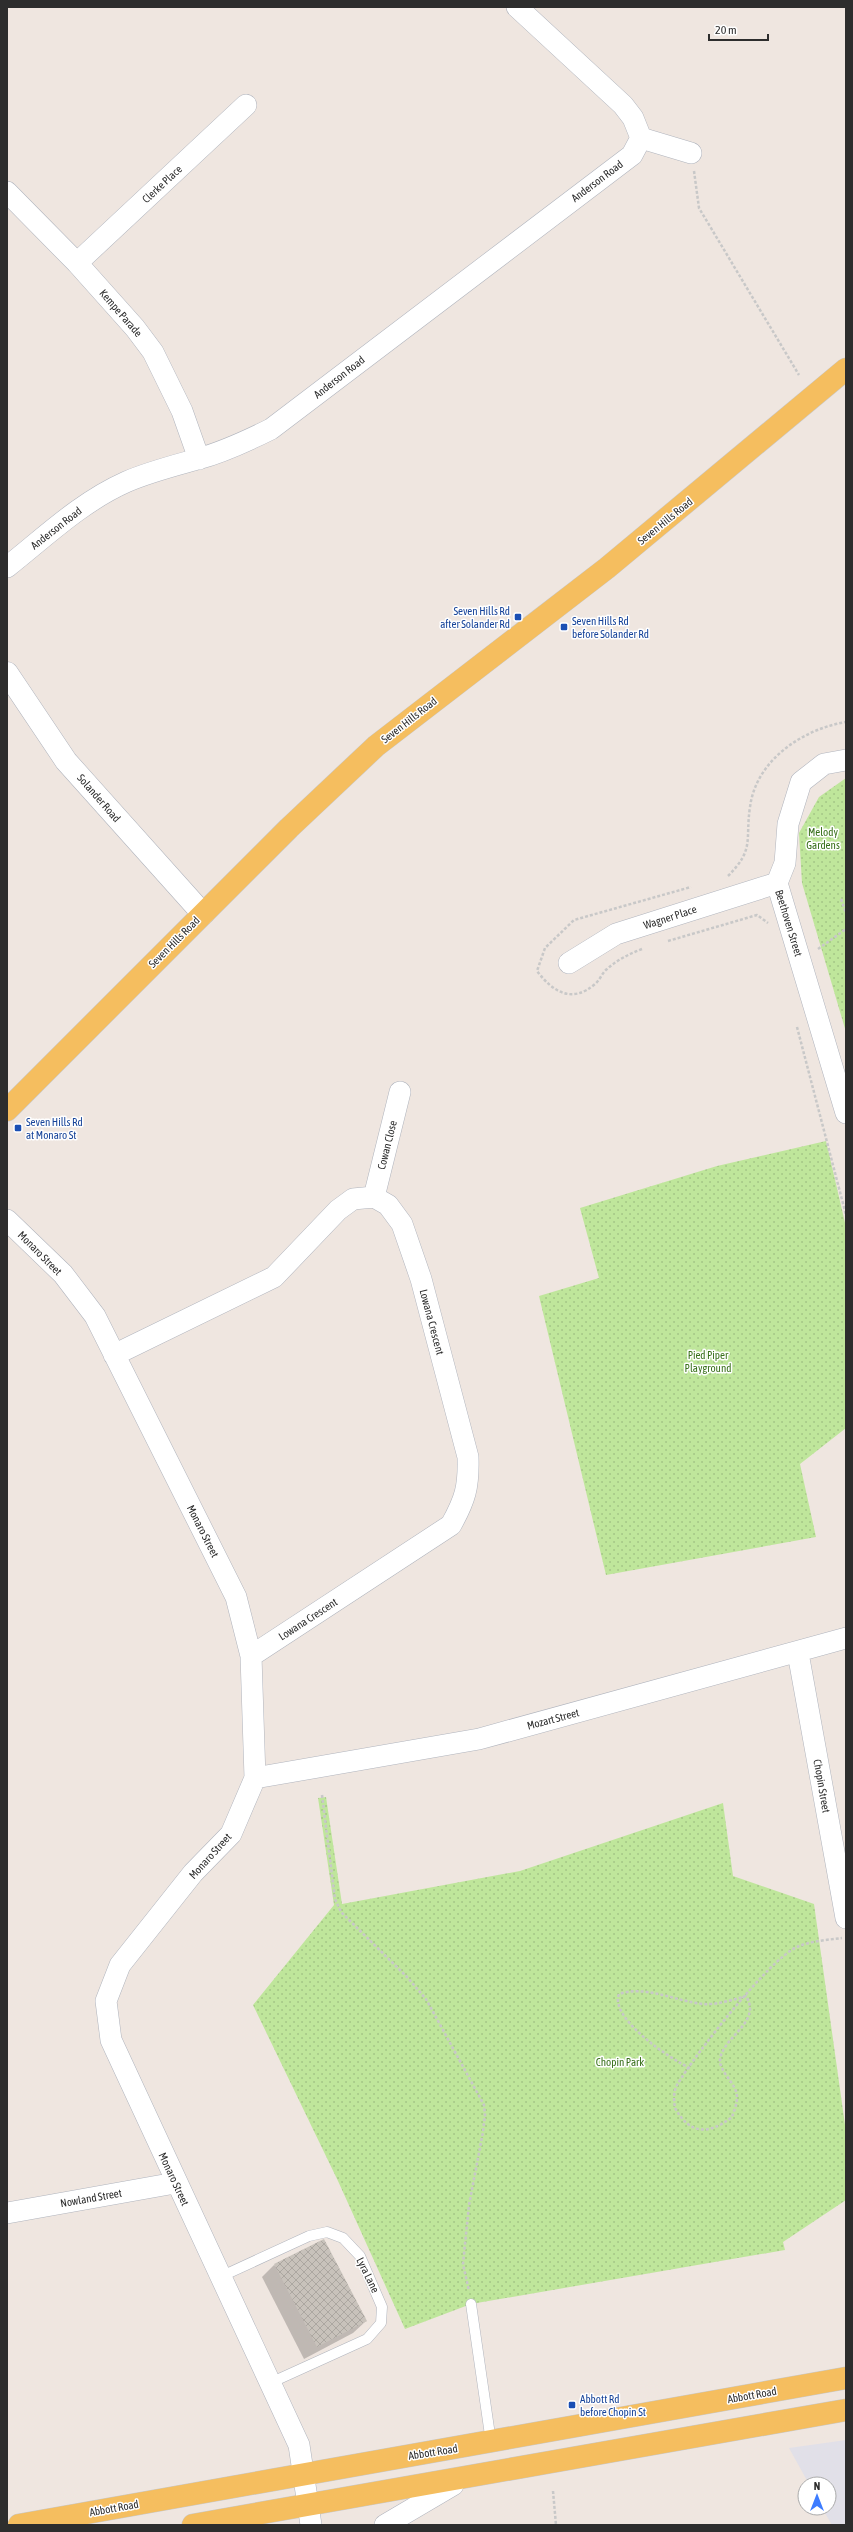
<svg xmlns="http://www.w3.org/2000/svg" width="853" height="2532" font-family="'Asap Condensed',sans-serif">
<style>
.industrial{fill:#e1e0e8}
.green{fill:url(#green-dots)}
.shadow{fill:#0003}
.building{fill:url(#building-cross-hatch)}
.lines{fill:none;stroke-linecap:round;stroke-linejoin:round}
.service-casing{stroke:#b0b4bd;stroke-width:11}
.minor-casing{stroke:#b0b4bd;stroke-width:22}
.tertiary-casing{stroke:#b0b4bd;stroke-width:23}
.primary-casing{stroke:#c8c8c8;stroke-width:23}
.path{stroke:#c8c8c8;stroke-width:2.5;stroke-dasharray:3 2;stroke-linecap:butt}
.service{stroke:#fff;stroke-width:10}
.minor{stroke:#fff;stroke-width:21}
.tertiary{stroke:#fff;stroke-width:22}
.primary{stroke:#f5be5f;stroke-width:22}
.transit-dot{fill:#1a4fb4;stroke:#fff;stroke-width:1.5}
.labels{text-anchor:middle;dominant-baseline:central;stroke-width:3;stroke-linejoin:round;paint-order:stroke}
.street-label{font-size:11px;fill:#2d2d2d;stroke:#fff}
.transit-label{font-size:11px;fill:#164399;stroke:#fff;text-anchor:start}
.park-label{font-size:11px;fill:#376f19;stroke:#fff}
</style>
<defs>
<pattern id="green-dots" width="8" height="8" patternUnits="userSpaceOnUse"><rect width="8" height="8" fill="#bfe69b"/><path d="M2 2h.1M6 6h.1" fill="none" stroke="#a4c686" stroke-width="1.8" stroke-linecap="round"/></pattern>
<pattern id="building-cross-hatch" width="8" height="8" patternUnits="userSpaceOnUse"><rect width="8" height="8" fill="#c8c2bb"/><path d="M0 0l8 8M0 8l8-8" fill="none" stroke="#aca7a1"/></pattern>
</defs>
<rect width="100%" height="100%" fill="#efe6e0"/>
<path class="industrial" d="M846,2440V2525H832L822,2508H829V2484H809L789,2448Z"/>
<path class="green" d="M846,778V1032L802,883L799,833L819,797Z
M826,1141L846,1227V1428L800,1464L816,1537L606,1575L539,1296L599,1278L580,1208L717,1166Z
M326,1797L342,1904L520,1871L723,1803L733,1876L814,1904L846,2132V2200L783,2242L785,2250L471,2304L405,2329L338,2181L253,2005L334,1905L318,1798Z"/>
<path class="shadow" d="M274,2265L366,2321L353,2333L304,2359L262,2277Z"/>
<path class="building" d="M324,2239L367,2321L317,2347L274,2264Z"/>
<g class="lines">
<g class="service-casing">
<path id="service" d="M220,2277L309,2236L327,2232L343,2238L360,2256L382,2307L381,2323L367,2339L270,2383
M471,2304L491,2442"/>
</g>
<g class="minor-casing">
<path id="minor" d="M641,138L691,153
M7,192L77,263L135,328L153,352L182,411L199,459
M77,263L246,105
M7,567C45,537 81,502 126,482C149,472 173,466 198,459C223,452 247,441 271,429L632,155L641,138L633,118L623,105L517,7
M846,760L824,764L801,782L788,824L785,863L777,883L846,1113
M569,963L616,934L777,883
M374,1197L400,1092
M7,1220L63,1274L95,1316L236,1597L251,1656L255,1778L231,1834L193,1873L120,1965L106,2001L111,2040L299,2445L311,2525
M114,1355L274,1277L338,1210L353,1199L374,1197L388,1205L402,1224L421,1279L468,1457C469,1487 465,1500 451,1525L251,1656
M798,1653L846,1918
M255,1778L479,1739L846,1638
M7,2213L175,2183
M385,2525L453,2485L454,2479"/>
</g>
<g class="tertiary-casing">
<path id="tertiary" d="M7,673L66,761L203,914"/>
</g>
<g class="primary-casing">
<path id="primary" d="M7,1110L289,828L376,746L607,568L846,369
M19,2525L846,2378
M193,2525L846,2410"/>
</g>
<path class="path" d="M694,171L699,208L799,375
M728,876C755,849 745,840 750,807C756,760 803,729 846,722
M841,899L846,913
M668,941L757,915L768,923
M642,949C629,954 617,960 607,969C602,973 600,980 595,984C572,1004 553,992 537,971L545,948L574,920L691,887
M818,949L846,929
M797,1027L846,1215
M322,1795L335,1899L341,1912L407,1977L426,1999L484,2105L485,2115L483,2132L469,2205L463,2264L469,2291
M690,2068C670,2059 609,2018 619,1994C646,1985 675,2001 703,2004C717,2005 732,2000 746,1996C761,2021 729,2033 721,2055C715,2070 737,2082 737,2097C737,2104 734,2111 732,2117C709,2135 690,2135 675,2108C674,2101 673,2092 677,2085C694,2056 769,1959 797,1947C810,1941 827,1940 842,1938
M553,2491L556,2525"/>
<use href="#service" class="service"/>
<use href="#minor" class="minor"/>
<use href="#tertiary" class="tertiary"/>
<use href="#primary" class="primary"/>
</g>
<g class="transit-dot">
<rect x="514" y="613" width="8" height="8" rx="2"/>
<rect x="560" y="623" width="8" height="8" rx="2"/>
<rect x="14" y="1124" width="8" height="8" rx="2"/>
<rect x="568" y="2401" width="8" height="8" rx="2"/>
</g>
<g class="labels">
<g class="street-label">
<text transform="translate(597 181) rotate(-37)">Anderson Road</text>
<text transform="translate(162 184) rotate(-43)">Clerke Place</text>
<text transform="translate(121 313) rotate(49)">Kempe Parade</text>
<text transform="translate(339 377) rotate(-38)">Anderson Road</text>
<text transform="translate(665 521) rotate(-39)">Seven Hills Road</text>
<text transform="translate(56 528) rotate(-38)">Anderson Road</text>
<text transform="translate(409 720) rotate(-38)">Seven Hills Road</text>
<text transform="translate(99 798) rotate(49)">Solander Road</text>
<text transform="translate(670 917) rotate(-18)">Wagner Place</text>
<text transform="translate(789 923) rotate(73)">Beethoven Street</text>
<text transform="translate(174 942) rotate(-45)">Seven Hills Road</text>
<text transform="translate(387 1145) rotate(-76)">Cowan Close</text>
<text transform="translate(40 1253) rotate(45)">Monaro Street</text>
<text transform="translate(432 1322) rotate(75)">Lowana Crescent</text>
<text transform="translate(203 1531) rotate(63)">Monaro Street</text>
<text transform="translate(308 1619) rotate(-33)">Lowana Crescent</text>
<text transform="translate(553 1719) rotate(-15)">Mozart Street</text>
<text transform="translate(822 1786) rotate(80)">Chopin Street</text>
<text transform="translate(210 1856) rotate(-48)">Monaro Street</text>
<text transform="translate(174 2179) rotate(65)">Monaro Street</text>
<text transform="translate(91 2198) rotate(-10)">Nowland Street</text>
<text transform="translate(368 2275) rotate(64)">Lyra Lane</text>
<text transform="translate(752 2395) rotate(-10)">Abbott Road</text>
<text transform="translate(433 2452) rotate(-9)">Abbott Road</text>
<text transform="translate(114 2508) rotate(-10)">Abbott Road</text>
</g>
<g class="transit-label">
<text x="510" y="611" text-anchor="end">Seven Hills Rd<tspan x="510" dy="13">after Solander Rd</tspan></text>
<text x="572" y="621">Seven Hills Rd<tspan x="572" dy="13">before Solander Rd</tspan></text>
<text x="26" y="1122">Seven Hills Rd<tspan x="26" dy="13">at Monaro St</tspan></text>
<text x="580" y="2399">Abbott Rd<tspan x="580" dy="13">before Chopin St</tspan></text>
</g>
<g class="park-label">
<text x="823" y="832">Melody<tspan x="823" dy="13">Gardens</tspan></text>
<text x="708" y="1355">Pied Piper<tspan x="708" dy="13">Playground</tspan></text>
<text x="620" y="2062">Chopin Park</text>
</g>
</g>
<rect width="853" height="2532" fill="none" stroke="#2d2d2d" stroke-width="16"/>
<g transform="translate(817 2496)"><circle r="19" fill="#ffffff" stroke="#ababab"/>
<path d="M0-3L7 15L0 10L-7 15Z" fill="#3d7cff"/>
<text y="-6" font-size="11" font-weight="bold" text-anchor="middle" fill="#2d2d2d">N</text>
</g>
<path d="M709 34v6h59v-6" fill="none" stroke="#2d2d2d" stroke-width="2"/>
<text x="715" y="34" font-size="12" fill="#2d2d2d" stroke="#ffffff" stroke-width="3" paint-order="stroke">20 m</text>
</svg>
